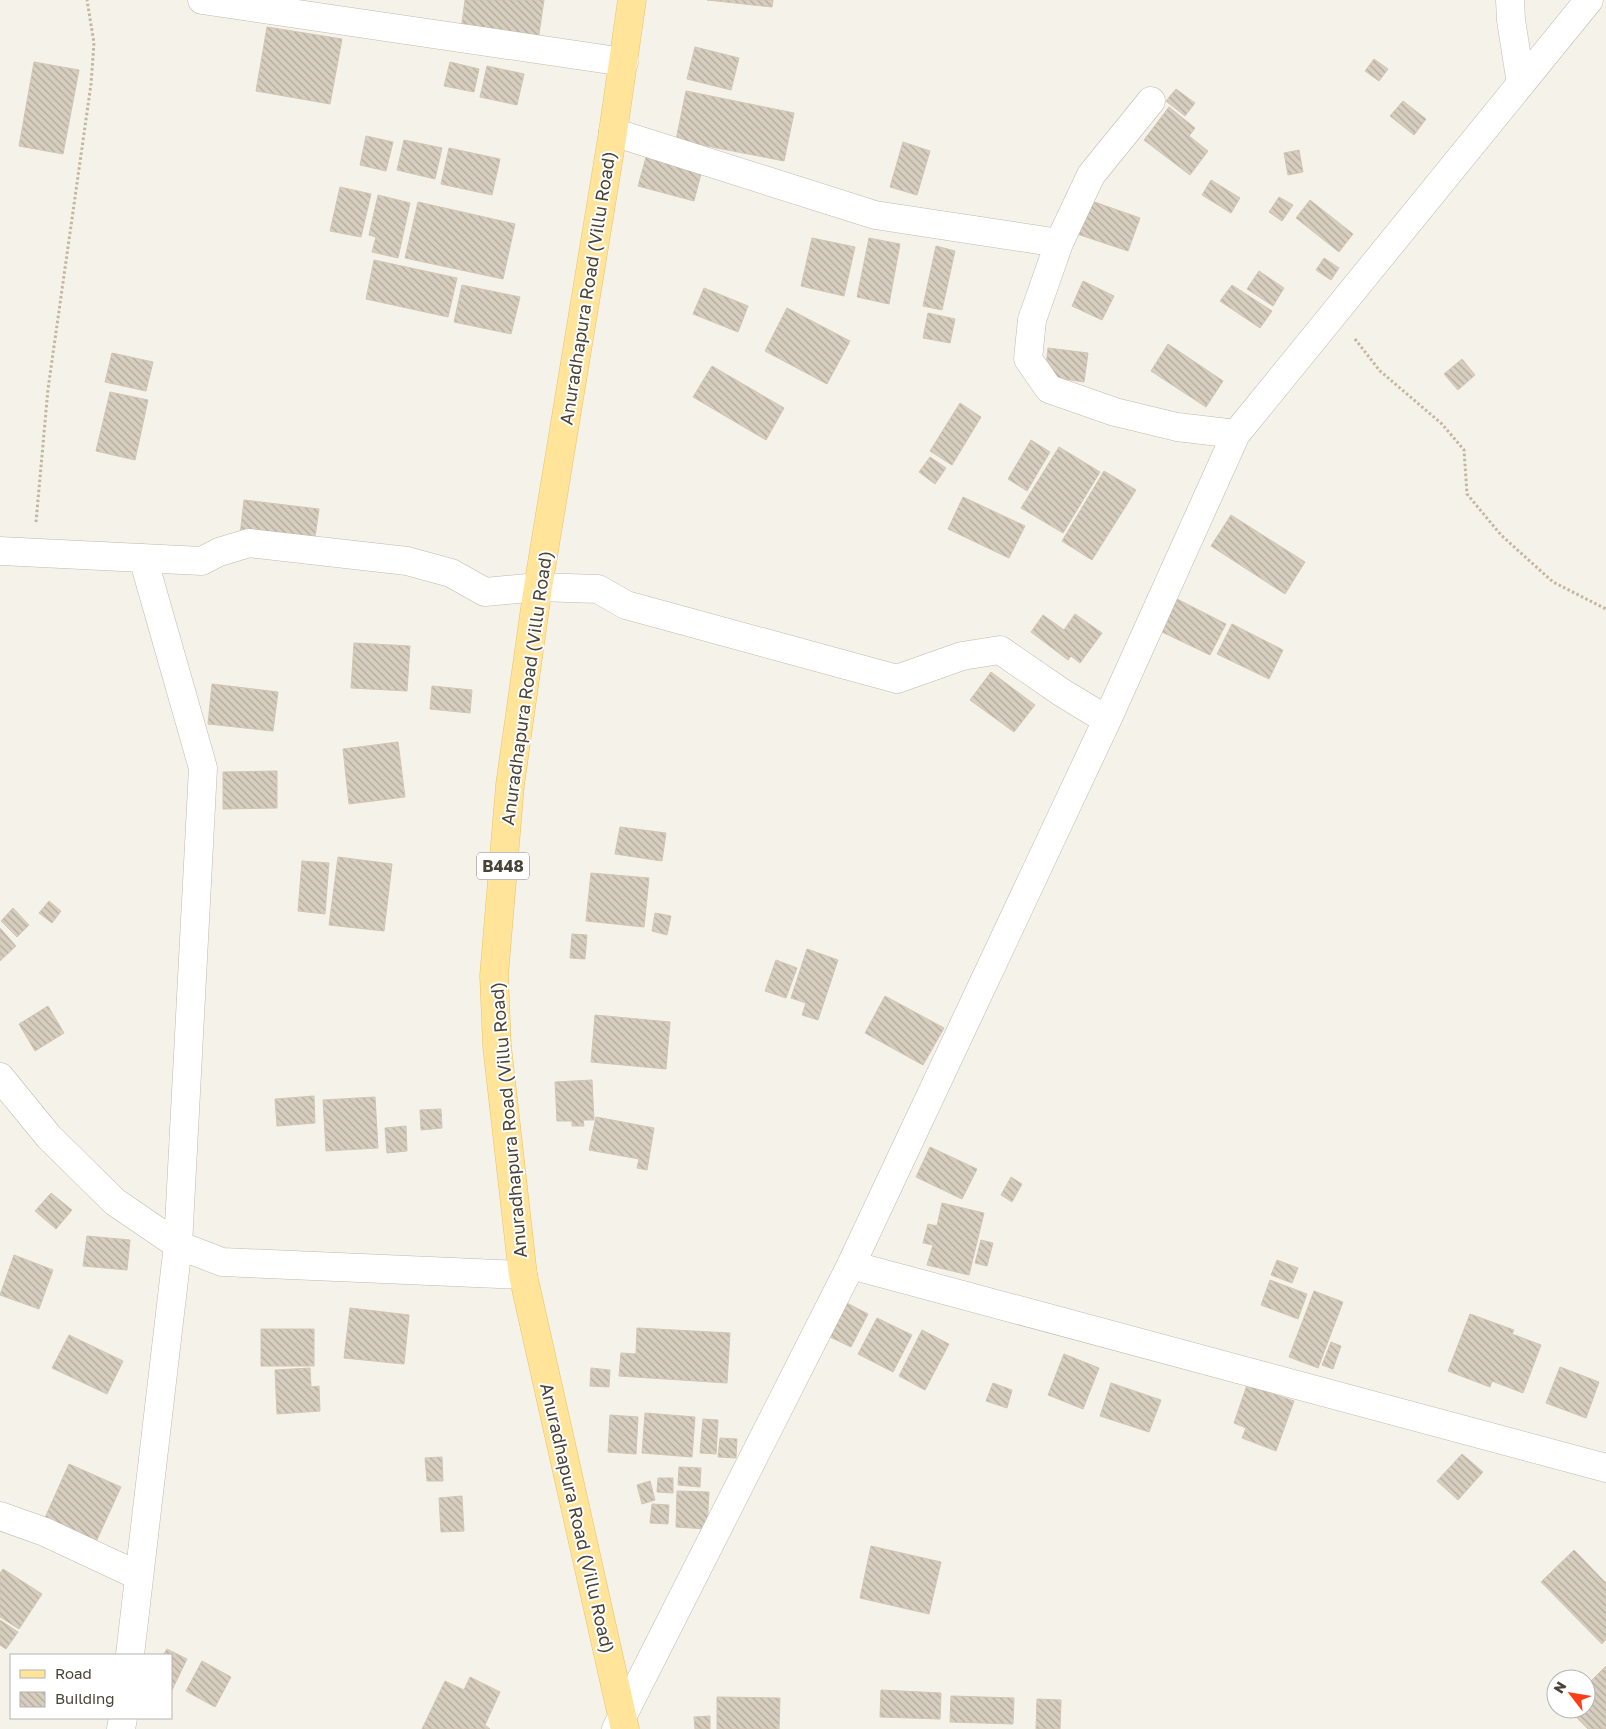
<svg xmlns="http://www.w3.org/2000/svg" width="1606" height="1729" font-family="'Golos Text',sans-serif">
<style>
.building{fill:url(#building-back-hatch);stroke:#d2c6b2}
.lines{fill:none;stroke-linecap:round;stroke-linejoin:round}
.minor-casing{stroke:#c1baac;stroke-width:29}
.major-casing{stroke:#e7c366;stroke-width:29}
.path{stroke:#c3b69d;stroke-width:3;stroke-dasharray:2.5 2.5;stroke-linecap:butt}
.minor{stroke:#fff;stroke-width:28}
.major{stroke:#ffe499;stroke-width:28}
.labels{text-anchor:middle;dominant-baseline:central;stroke-width:4;stroke-linejoin:round;paint-order:stroke}
.shield{fill:#fff;stroke:#807b74;stroke-width:1}
.shield-label{font-size:16px;font-weight:bold;fill:#4a4338}
.street-label{font-size:18px;fill:#4a4338;stroke:#fff}
</style>
<defs>
<pattern id="building-back-hatch" width="6" height="6" patternUnits="userSpaceOnUse" patternTransform="scale(1.25)"><rect width="6" height="6" fill="#d7cebf"/><path d="M-1 5l2 2M0 0l6 6M5-1l2 2" fill="none" stroke="#b0a99c"/></pattern>
</defs>
<rect width="100%" height="100%" fill="#f5f2ea"/>
<path class="building" d="M465,0H544L538,41L461,30Z
M707,0H773L772,7Z
M267,27L342,39L330,104L256,91Z
M695,47L739,58L731,90L687,79Z
M1374,59L1388,69L1379,81L1365,71Z
M34,62L79,70L63,154L19,146Z
M450,62L479,69L474,92L444,86Z
M487,66L524,74L517,105L480,97Z
M1176,89L1195,103L1185,116L1166,101Z
M686,91L794,113L784,161L676,140Z
M1403,101L1426,119L1414,135L1390,116Z
M1169,107L1195,128L1189,136L1208,151L1190,175L1144,140Z
M366,136L393,142L386,171L360,165Z
M404,140L442,148L435,179L397,170Z
M903,142L930,151L917,195L890,187Z
M449,148L500,159L492,195L441,184Z
M648,150L703,166L694,201L638,186Z
M1299,150L1303,172L1288,175L1284,153Z
M1211,180L1240,198L1231,213L1202,195Z
M340,187L371,194L361,237L330,231Z
M378,195L410,203L398,258L372,252L376,237L369,235Z
M1279,197L1293,205L1282,221L1269,212Z
M1086,199L1140,218L1128,251L1074,233Z
M1310,200L1353,234L1339,252L1296,218Z
M418,202L515,224L503,279L405,258Z
M812,238L855,247L844,296L801,286Z
M869,238L900,244L889,304L857,297Z
M936,246L955,251L942,310L923,306Z
M1324,258L1339,268L1331,280L1316,270Z
M374,260L457,278L448,317L366,299Z
M1259,271L1284,288L1273,306L1247,289Z
M1083,281L1114,296L1102,320L1072,306Z
M462,285L520,297L511,334L454,322Z
M1232,285L1272,311L1260,328L1220,301Z
M704,288L748,306L738,332L693,314Z
M787,308L850,341L827,384L765,351Z
M928,313L955,319L950,343L923,338Z
M1168,344L1223,381L1206,407L1151,371Z
M1048,348L1088,353L1084,382L1045,376Z
M112,353L153,362L146,391L105,382Z
M1462,359L1475,375L1458,390L1444,374Z
M712,366L784,408L766,440L693,397Z
M110,392L148,400L135,460L96,451Z
M960,403L981,417L952,465L930,451Z
M1031,440L1050,452L1027,491L1008,479Z
M1059,447L1100,472L1063,533L1021,508Z
M930,457L946,468L935,484L919,472Z
M1104,471L1136,490L1092,560L1062,541Z
M963,497L1025,526L1009,558L948,529Z
M244,500L319,509L314,544L240,535Z
M1231,515L1305,562L1285,594L1211,546Z
M1177,599L1226,624L1210,655L1160,631Z
M1075,614L1102,633L1080,663L1071,656L1068,660L1031,632L1043,615L1064,630Z
M1232,624L1283,650L1269,679L1217,654Z
M354,643L410,646L407,691L351,688Z
M991,672L1035,705L1014,732L970,700Z
M212,684L278,692L273,731L208,724Z
M432,686L472,690L470,713L430,709Z
M398,742L405,797L349,804L343,749Z
M277,771V808L223,809V772Z
M620,827L666,833L662,861L615,854Z
M338,857L392,864L384,931L329,925Z
M302,861L329,863L325,914L298,911Z
M591,873L649,878L644,927L586,921Z
M49,901L61,911L52,923L39,913Z
M13,908L29,925L17,937L1,921Z
M655,913L671,916L667,935L652,931Z
M0,928L16,946L0,961Z
M572,934L587,935L585,959L570,958Z
M807,949L838,960L818,1020L802,1015L806,1003L791,998Z
M776,960L797,968L786,998L765,991Z
M885,996L944,1028L923,1065L865,1033Z
M48,1006L64,1033L35,1051L19,1024Z
M595,1015L670,1022L666,1069L591,1062Z
M592,1080L594,1120H583L584,1126H572V1121H557L555,1082Z
M314,1096L315,1123L277,1126L275,1099Z
M375,1097L378,1148L326,1151L323,1100Z
M441,1109L442,1128L421,1130L420,1110Z
M596,1117L654,1128L647,1170L637,1168L639,1159L589,1150Z
M406,1126L407,1151L387,1153L385,1128Z
M930,1147L977,1169L962,1199L916,1177Z
M1011,1177L1022,1184L1012,1202L1001,1195Z
M51,1193L72,1210L56,1229L35,1211Z
M942,1203L984,1213L969,1275L927,1265L933,1245L923,1243L928,1224L937,1226Z
M87,1236L130,1240L127,1270L83,1266Z
M981,1240L993,1243L987,1266L975,1263Z
M14,1255L53,1270L39,1309L0,1295Z
M1277,1260L1298,1268L1292,1283L1271,1275Z
M1270,1280L1307,1294L1298,1319L1261,1305Z
M1314,1291L1343,1302L1318,1368L1289,1357Z
M847,1303L868,1314L851,1347L830,1337Z
M350,1308L409,1315L404,1364L344,1358Z
M1470,1314L1514,1330L1512,1334L1541,1345L1523,1393L1492,1381L1490,1387L1448,1371Z
M877,1318L912,1335L893,1372L858,1354Z
M637,1328L730,1333L727,1383L619,1376L621,1353L636,1354Z
M261,1329H314V1366H261Z
M922,1330L949,1344L925,1390L899,1376Z
M69,1335L123,1361L107,1394L52,1368Z
M1331,1342L1341,1346L1333,1369L1322,1365Z
M1064,1354L1099,1368L1083,1409L1048,1395Z
M1560,1367L1599,1382L1586,1418L1546,1403Z
M310,1368L311,1387L319,1386L320,1411L277,1414L275,1370Z
M591,1368L610,1370L609,1387L590,1386Z
M993,1383L1012,1390L1007,1408L986,1401Z
M1111,1383L1161,1400L1149,1432L1100,1416Z
M1247,1385L1294,1401L1276,1451L1242,1438L1246,1428L1234,1423Z
M645,1413L695,1417L692,1457L642,1453Z
M610,1415L638,1417L636,1454L608,1452Z
M703,1419L718,1420L716,1454L700,1453Z
M720,1438L737,1439L736,1458L718,1457Z
M1462,1454L1483,1472L1458,1500L1437,1481Z
M442,1457L443,1481H427L425,1458Z
M69,1464L121,1487L95,1544L44,1520Z
M679,1467L701,1468L700,1487L678,1485Z
M658,1478H673V1493L657,1492Z
M650,1481L655,1500L642,1504L637,1485Z
M677,1491L709,1492L707,1529L676,1527Z
M462,1496L464,1531L441,1532L439,1498Z
M652,1504L669,1505L668,1524L650,1523Z
M871,1546L941,1562L929,1614L860,1598Z
M1574,1550L1606,1583V1639L1602,1644L1541,1582Z
M3,1569L42,1594L19,1629L0,1617V1573Z
M0,1620L18,1632L6,1649L0,1645Z
M167,1649L187,1659L172,1690L171,1655H163Z
M202,1661L231,1677L215,1707L186,1691Z
M1606,1666V1729H1588L1568,1709H1586V1686Z
M470,1677L500,1692L485,1725L490,1729H422L445,1681L464,1690Z
M881,1690L941,1693L940,1719L880,1717Z
M951,1696L1014,1698L1013,1724L950,1722Z
M717,1697L780,1698L779,1729H717Z
M1037,1699L1061,1700L1060,1729H1036Z
M710,1716V1729H695L694,1717Z"/>
<g class="lines">
<g class="minor-casing">
<path id="minor" d="M202,0L624,62
M1510,0L1511,20L1521,84
M613,132L875,215L1059,243L1032,320L1028,359L1049,389L1115,412L1177,427L1236,434
M1059,243L1091,175L1151,101
M0,551L202,561L219,552L249,543L407,561L451,573L485,592L538,587L598,589L626,605L897,679L962,656L1000,650L1061,692L1107,720
M0,1077L49,1137L115,1202L178,1245L222,1262L523,1275
M851,1265L1606,1468
M0,1516L45,1532L139,1576
M130,1655L178,1245L203,768L143,558
M121,1729L123,1718
M616,1729L851,1265L1107,720L1236,434L1589,0"/>
</g>
<g class="major-casing">
<path id="major" d="M625,1729L523,1275L497,1046L494,976L510,785L538,587L613,132L632,0"/>
</g>
<path class="path" d="M1355,339L1380,371L1442,424L1464,450L1467,494L1501,535L1553,582L1606,609
M36,522L48,389L91,84L94,43L87,0"/>
<use href="#minor" class="minor"/>
<use href="#major" class="major"/>
</g>
<g class="labels">
<rect class="shield" x="477" y="852.5" width="52" height="27" rx="4"/>
<g class="shield-label">
<text x="503" y="866">B448</text>
</g>
<g class="street-label">
<text transform="translate(587 288) rotate(-81)">Anuradhapura Road (Villu Road)</text>
<text transform="translate(526 688) rotate(-82)">Anuradhapura Road (Villu Road)</text>
<text transform="translate(508 1120) rotate(-95)">Anuradhapura Road (Villu Road)</text>
<text transform="translate(578 1518) rotate(77)">Anuradhapura Road (Villu Road)</text>
</g>
</g>
<rect x="10" y="1654" width="162" height="65" fill="#ffffff" stroke="#b7b4af"/>
<rect x="20" y="1670" width="25" height="8" fill="#ffe499" stroke="#b7b4af"/>
<text x="55" y="1679" font-size="15" fill="#4a4338">Road</text>
<rect x="20" y="1692" width="25" height="15" fill="url(#building-back-hatch)" stroke="#b7b4af"/>
<text x="55" y="1704" font-size="15" fill="#4a4338">Building</text>
<g transform="translate(1571 1694) rotate(301)"><circle r="24" fill="#ffffff" stroke="#b7b4af"/>
<path d="M0-4L9 19L0 12L-9 19Z" fill="#ff3e17"/>
<text y="-8" font-size="14" font-weight="bold" text-anchor="middle" fill="#4a4338">N</text>
</g>
</svg>
